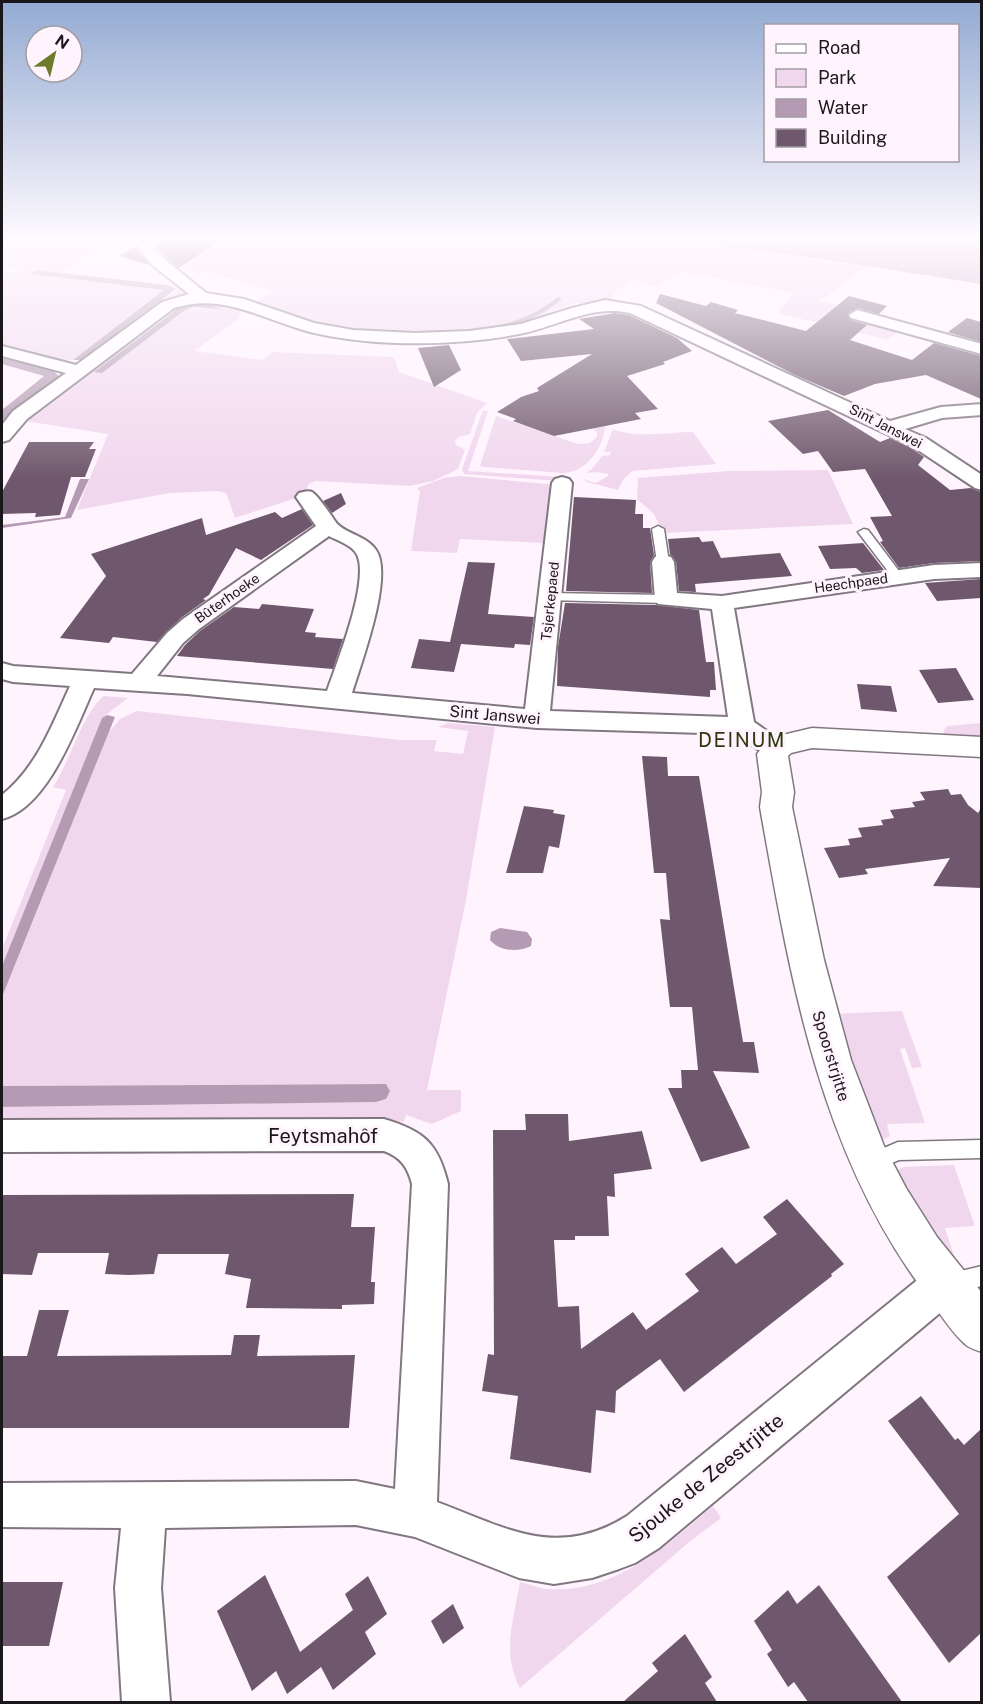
<svg xmlns="http://www.w3.org/2000/svg" width="983" height="1704" font-family="'Public Sans',sans-serif">
<style>
.green{fill:#f1d7ee;fill-rule:evenodd}
.water{fill:#b49ab2}
.building{fill:#6f586d}
.lines{fill:none;stroke-linecap:round;stroke-linejoin:round}
.lane-casing{stroke:#817780;stroke-width:3}
.street-casing{stroke:#817780;stroke-width:4}
.secondary-casing{stroke:#817780;stroke-width:3}
.lane{fill:#fff;fill-rule:evenodd}
.street{fill:#fff;fill-rule:evenodd}
.secondary{fill:#fff;fill-rule:evenodd}
.labels{text-anchor:middle;dominant-baseline:central;stroke-width:6;stroke-linejoin:round;paint-order:stroke}
.far-street-label{font-size:14px;fill:#1a171a;stroke:#fff4fe}
.street-label{font-size:16px;fill:#1a171a;stroke:#fff4fe}
.quarter-label{font-size:20px;letter-spacing:1.5px;fill:#303811;stroke:#fff4fe}
.near-street-label{font-size:20px;fill:#1a171a;stroke:#fff4fe}
</style>
<rect width="100%" height="100%" fill="#fff4fe"/>
<path class="green" d="M2,240H110L62,273L36,270L32,274L164,290L73,360L56,362L2,347V271L19,273L23,269L2,266Z
M226,240H669L867,266L820,301L837,305L835,308L843,313L902,328L888,340L777,313L795,293L682,272L656,287L636,280L618,289L610,300L586,306L577,302L548,312L553,316L522,325L442,335L330,329L250,305L274,291L204,271L199,274L183,268Z
M180,283L187,292L186,294L90,359L80,360L175,292L176,288L172,286Z
M215,303L241,311L239,319L194,351L262,360L273,352L394,357L399,372L487,403L477,413L470,434L459,437L455,441L456,445L465,450L458,469L433,481L410,486L315,481L309,484L302,496L235,518L226,493L217,491L170,493L77,510L108,434L25,421L175,308L182,304ZM194,304L217,306L185,310L95,372L162,319Z
M483,410L488,411L468,471L560,477L559,481L464,474L462,469Z
M496,416L578,444L590,443L597,437V432L589,427L605,426C604,447 586,473 563,473L484,467L480,466Z
M613,429C637,439 667,432 693,432L716,464L632,471L623,480L618,490L587,482L583,479L596,483L608,476V474L597,472L586,473L592,469L602,456L610,455L611,452H604Z
M828,470L853,524L663,533L654,514L637,499L638,478L729,471Z
M460,476L558,485L552,538L543,543L460,539L457,553L411,551L420,491L417,488L444,478Z
M104,696L128,698L102,718L2,966V949L66,790L53,787C68,765 85,709 104,696Z
M137,711L401,740H437L434,751L463,754L468,731L438,727L448,723L495,727L466,900L427,1090H461V1111L432,1124L406,1115L404,1122L373,1118L2,1120V1107L376,1102L386,1099V1084L2,1086V997L109,732L120,719Z
M981,723V739L944,737V730L947,726Z
M902,1011L922,1067L912,1068L905,1048L900,1049L925,1123L887,1124L890,1136L877,1142L829,1014Z
M954,1165L975,1226L945,1228L955,1259L949,1264L891,1173L904,1167Z
M713,1506L721,1518L688,1543L520,1688C501,1653 514,1619 520,1582C529,1584 538,1588 547,1589C614,1594 666,1546 713,1506Z"/>
<path class="water" d="M669,240H981V284L823,259Z
M36,270L167,285L176,289L90,353L80,360H73L164,290L31,274Z
M558,297L562,299C550,309 537,317 522,322C500,330 400,339 380,332C440,331 509,338 558,297Z
M194,304L210,305L221,309L194,307L185,310L102,373L94,372L177,309Z
M2,358L53,371L59,376L2,421V410L44,376L2,364Z
M80,479H89L71,518L2,528V525L65,517Z
M107,715L115,717L2,997V966L102,718Z
M500,928L527,932L532,939L531,946C518,953 499,951 490,940L491,932Z
M386,1084L390,1091L386,1099L376,1102L2,1107V1086Z"/>
<path class="building" d="M164,240H221L179,268L156,248Z
M137,245L136,248L149,265L119,256Z
M660,294L706,306L711,302L738,310L735,313L806,331L849,296L887,306L879,314L858,308L848,313L850,320L867,325L850,340L912,360L934,343L981,356V399L926,375L875,384L844,396L795,375L656,303Z
M615,313L629,315L677,338L692,351L663,362L665,364L627,376L658,409L635,413L641,419L554,436L513,421L516,419L497,412L521,397L539,391L537,388L592,354L521,361L507,339L594,329L579,319Z
M967,318L981,322V342L948,332Z
M449,345L461,370L434,387L418,348Z
M828,410L880,442L890,438L911,448L924,457L918,465L950,490L971,488L981,492V561L934,563L899,568L880,542L883,541L870,517L892,516L865,469L833,472L818,451L803,454L768,421Z
M29,442H94L89,449H96L85,477H71L60,515L35,517L36,513L2,514V492Z
M341,493L346,504L332,513L323,501Z
M574,497L636,500L635,514H643V528H650L654,555L650,562L652,593L566,591Z
M302,509L313,525L261,560L236,548L209,595L203,599L206,600L182,617L157,642L113,637L109,643L60,638L106,576L91,554L202,518L206,535L275,512L282,518Z
M699,537L702,542L713,541L721,558L780,553L792,576L695,584L696,592L679,591L676,562L670,554L668,539Z
M863,543L884,570L862,573L856,568L830,569L818,546Z
M468,562L495,563L488,614L534,617L530,645L515,644L514,648L461,644L454,672L411,668L419,639L450,642Z
M981,579V598L937,601L925,583Z
M565,603L656,605L699,610L706,662H714L716,690H710V697L557,686L558,647Z
M262,604L314,609L305,632L316,633L315,637L343,639L333,669L177,656L185,645L200,631L234,607L259,609Z
M956,668L974,700L938,703L919,670Z
M857,684L891,686L897,712L861,709Z
M642,756L667,757L668,776H699L743,1042H754L759,1073L713,1071L750,1148L701,1162L668,1088H682L681,1070H698L692,1007H670L660,919L670,920L666,873H654Z
M948,789L951,795L961,794L968,805L978,813L981,808V888L933,886L950,858L865,869L868,874L839,878L824,848L850,845L848,839L862,837L858,828L883,825L881,820L894,818L890,810L915,807L912,802L925,800L920,792Z
M524,806L554,810L553,813L565,815L559,848L549,846L543,873H506Z
M525,1114H568L569,1141L642,1131L652,1169L614,1174L615,1197L607,1196L609,1236H575V1240H554L558,1307L579,1306L581,1349L633,1312L646,1330L699,1291L685,1274L722,1247L736,1264L777,1234L763,1217L787,1199L844,1264L831,1274L832,1276L684,1392L660,1359L616,1391L615,1413L596,1410L591,1473L510,1459L518,1396L482,1391L488,1354L494,1355L493,1130H526Z
M354,1194L351,1227H375L371,1282H375L374,1304L342,1305V1309L246,1308L251,1279L225,1274L229,1254H158L154,1274L129,1275L105,1274L109,1253H38L32,1275L2,1274V1195Z
M39,1310H69L57,1356L231,1355L234,1335H260L257,1356L355,1355L349,1428H2V1356H27Z
M921,1396L955,1440L958,1438L964,1445L981,1429V1633L949,1663L887,1577L959,1514L888,1421Z
M265,1575L300,1652L353,1610L345,1594L368,1576L387,1614L365,1632L376,1654L333,1690L321,1667L287,1694L276,1671L252,1691L217,1611Z
M2,1582H63L49,1646H2Z
M819,1585L902,1702H808L794,1682L788,1687L767,1654L772,1650L754,1621L788,1590L797,1604Z
M453,1604L464,1628L443,1644L431,1621Z
M685,1634L712,1677L705,1683L717,1702H623L658,1671L652,1663Z"/>
<g class="lines">
<g class="lane-casing">
<path id="lane" d="M658,526L664,529L669,562L663,565L657,562L652,529Z
M864,529L868,530L902,575V579H894L858,532Z
M550,593L666,595L672,599L666,603L546,600L544,597Z
M982,1140V1158L899,1160L870,1172L863,1169L861,1163L863,1157L898,1142Z
M982,1266V1286L951,1292L944,1289L941,1282L944,1275Z"/>
</g>
<g class="street-casing">
<path id="street" d="M145,240H162L153,248L156,252L206,293L244,299L314,323L353,330L415,333L469,331L521,324L572,308L605,300L641,306L890,421L941,407L982,404V415L942,418L905,429L926,438L982,475V490L975,488L912,446L630,313C591,304 557,327 519,334C479,342 437,344 396,343C367,342 339,339 310,332C265,320 222,292 174,308L27,419L9,440L2,442V425L13,411L66,373L2,356V346L76,365L162,302L189,294L152,265L138,247Z
M857,310L982,344V354L851,318L849,315Z
M562,477L569,479L572,483L550,711L728,717L712,609L658,604L655,599L652,562L655,557L663,555L671,557L674,562L677,593L722,596L934,565L982,563V577L934,579L734,608L754,722L784,743L788,749L784,755L775,758L766,755L736,734L537,728L187,694L94,688C76,727 48,808 2,819V795C37,767 52,725 70,686L13,682L2,679V663L13,666L132,674L167,633L183,619L316,526L296,497L299,493C303,492 308,490 312,492C318,496 331,515 335,521C342,533 366,535 376,550C394,576 361,663 352,693L525,709L552,483L555,479ZM329,536C338,541 355,546 358,557C368,585 337,662 327,691L157,676L183,643L199,629Z
M384,1119C424,1131 438,1143 448,1184L437,1502C506,1528 557,1560 627,1516L931,1269L945,1264L959,1269L964,1283L959,1297L659,1548L635,1563L619,1569L592,1578L554,1584L519,1578L415,1537L356,1525L165,1528L161,1588L170,1702H122L115,1588L121,1528L2,1527V1483L356,1481L395,1489L412,1184C408,1168 401,1157 384,1151L2,1152V1120Z"/>
</g>
<g class="secondary-casing">
<path id="secondary" d="M812,728L982,737V757L812,748L791,753L788,756L794,792L792,807L824,960L851,1060L884,1146L906,1188L937,1237L982,1293V1352C976,1350 969,1348 965,1344C950,1331 938,1310 926,1294C819,1153 790,976 760,807L762,792L757,754L770,738Z"/>
</g>
<use href="#lane" class="lane"/>
<use href="#street" class="street"/>
<use href="#secondary" class="secondary"/>
</g>
<linearGradient id="sky" x2="0" y2="1"><stop stop-color="#93aad2"/><stop offset="0.5" stop-color="#fffaff"/><stop offset="1" stop-color="#fffaff" stop-opacity="0"/></linearGradient>
<rect width="983" height="479" fill="url(#sky)"/>
<g class="labels">
<g class="far-street-label">
<text transform="translate(886 426) rotate(27)">Sint Janswei</text>
<text transform="translate(851 583) rotate(-8)">Heechpaed</text>
<text transform="translate(227 598) rotate(-35)">Bûterhoeke</text>
<text transform="translate(550 601) rotate(-84)">Tsjerkepaed</text>
</g>
<g class="street-label">
<text transform="translate(495 715) rotate(5)">Sint Janswei</text>
<text transform="translate(831 1056) rotate(73)">Spoorstrjitte</text>
</g>
<g class="quarter-label">
<text x="742" y="740">DEINUM</text>
</g>
<g class="near-street-label">
<text x="323" y="1136">Feytsmahôf</text>
<text transform="translate(706 1478) rotate(-39)">Sjouke de Zeestrjitte</text>
</g>
</g>
<rect width="983" height="1704" fill="none" stroke="#1a171a" stroke-width="6"/>
<rect x="764" y="24" width="195" height="138" fill="#fff4fe" stroke="#a39ca3" stroke-width="1.5"/>
<rect x="776" y="44" width="30" height="9" fill="#ffffff" stroke="#a39ca3" stroke-width="1.5"/>
<text x="818" y="54" font-size="18" fill="#1a171a">Road</text>
<rect x="776" y="69" width="30" height="18" fill="#f1d7ee" stroke="#a39ca3" stroke-width="1.5"/>
<text x="818" y="84" font-size="18" fill="#1a171a">Park</text>
<rect x="776" y="99" width="30" height="18" fill="#b49ab2" stroke="#a39ca3" stroke-width="1.5"/>
<text x="818" y="114" font-size="18" fill="#1a171a">Water</text>
<rect x="776" y="129" width="30" height="18" fill="#6f586d" stroke="#a39ca3" stroke-width="1.5"/>
<text x="818" y="144" font-size="18" fill="#1a171a">Building</text>
<g transform="translate(54 54) rotate(34)"><circle r="28" fill="#fff4fe" stroke="#a39ca3" stroke-width="1.5"/>
<path d="M0-4.5L10 22L0 15L-10 22Z" fill="#6d7c2a"/>
<text y="-9" font-size="16" font-weight="bold" text-anchor="middle" fill="#1a171a">N</text>
</g>
</svg>
